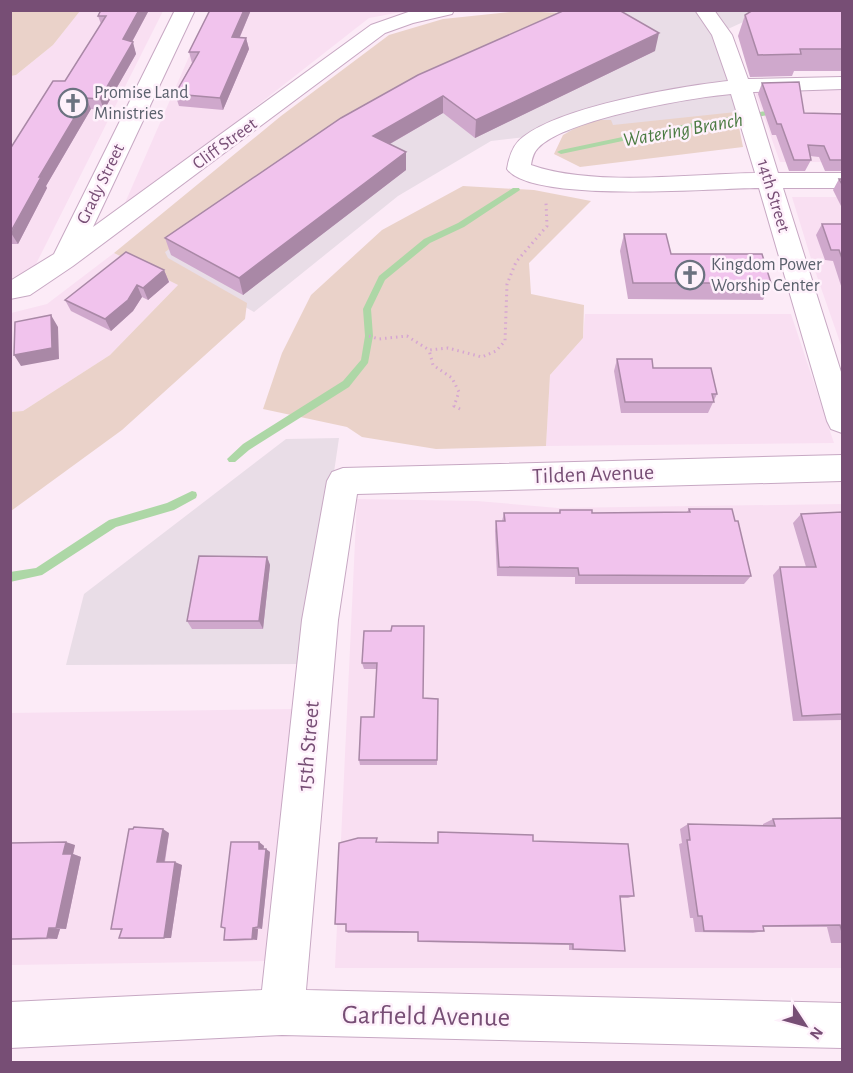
<svg xmlns="http://www.w3.org/2000/svg" width="853" height="1073" font-family="'Alegreya Sans',sans-serif">
<style>
.residential{fill:#f9dff2}
.industrial{fill:#e9dde7}
.green{fill:#ead2c9}
.lines{fill:none;stroke-linecap:round;stroke-linejoin:round}
.stream{fill:#add7a6;fill-rule:evenodd}
.minor-casing{stroke:#c7a8c3;stroke-width:2}
.path{stroke:#d6a6d2;stroke-width:3;stroke-dasharray:1.5 4;stroke-linecap:butt}
.minor{fill:#fff;fill-rule:evenodd}
.wall{fill:#cfa8cc}
.shaded-wall{fill:#a988a6}
.building{fill:#f1c3ed;stroke:#a988a6;stroke-width:1.5}
.labels{text-anchor:middle;dominant-baseline:central;stroke-width:5;stroke-linejoin:round;paint-order:stroke}
.far-worship-label{font-size:18px;fill:#5b616d;stroke:#fef1fb;text-anchor:start}
.far-street-label{font-size:18px;fill:#774e75;stroke:#fef1fb}
.far-water-label{font-size:20px;font-style:italic;fill:#4a7b42;stroke:#fef1fb}
.street-label{font-size:22px;fill:#774e75;stroke:#fef1fb}
.near-street-label{font-size:27px;fill:#774e75;stroke:#fef1fb}
</style>
<rect width="100%" height="100%" fill="#fcebf7"/>
<path class="residential" d="M80,11H163L31,274L11,278L10,76L16,75L53,45Z
M209,11H407L369,18L121,212Z
M752,84H842V162H780Z
M792,197H842V348L813,265Z
M114,253L178,285L110,355L23,411L11,412V313L47,304Z
M585,314H791L834,443L546,446L550,375L583,338Z
M357,499L477,501L558,508L842,504V968H335Z
M295,709L266,961L11,965L10,713Z"/>
<path class="industrial" d="M587,11H767L717,34L741,113L491,141L398,196L254,312L149,253Z
M339,438L306,664L66,665L84,594L286,439Z"/>
<path class="green" d="M11,10H80V11L53,45L16,75L11,76Z
M520,11L584,14L337,135L165,252L168,258L247,303L245,319L122,430L11,511V412L23,411L110,355L178,285L114,253L281,116L389,35L443,19Z
M736,112L743,147L580,167L554,154L563,135L590,120H611L613,125Z
M463,186L534,190L591,201L529,263L531,294L584,305L583,338L550,375L546,446L436,449L362,437L347,427L263,409L282,353L311,295L382,230Z"/>
<g class="lines">
<path class="stream" d="M778,109H781V113L670,131L561,154L557,152L561,150L670,127Z
M513,188H519L520,190L464,227L430,243L385,280L371,309L373,336L368,363L349,387L249,450L235,462H229L227,459L243,444L343,381L361,360L365,336L363,309L379,276L424,239L458,223Z
M192,491L196,492L197,495L196,498L174,510L116,527L42,575L10,582V572L36,568L109,520L167,503Z"/>
<g class="minor-casing">
<path id="minor" d="M175,10H195L93,227L371,25L414,10H454L452,14L413,23L385,33L73,266L30,295L10,299V281L54,254Z
M695,10H714L732,35L748,79L842,77V89L753,92L778,173H842V188H783L842,375V433L831,429L827,421L759,188C715,188 531,204 507,169C509,157 513,144 523,137C563,106 676,87 728,81L712,35ZM731,94L755,173C687,174 594,187 531,165C532,159 533,153 538,148C566,119 689,98 731,94Z
M842,455V481L357,494L338,620L306,990L842,1003V1048L282,1035L10,1048V1002L262,990L302,620L327,481L332,472L343,468Z"/>
</g>
<path class="path" d="M369,336L379,339L407,336L429,350
M460,409L454,406L459,392L452,378L433,365L429,350L448,348L482,357L496,351L505,341L507,284L516,262L547,226L546,203"/>
<use href="#minor" class="minor"/>
</g>
<path class="wall" d="M101,10H149L132,42L136,54L104,110L91,109L46,186L47,188L18,244H10V149L65,81L101,24L98,16Z
M210,10H251L240,37L246,38L249,49L223,110L179,106L175,94L192,63L189,52Z
M843,10V71H794L792,76L750,77L738,36L745,15Z
M655,51L475,138L443,113L390,144L406,152V170L243,295L171,255L165,238L341,118Z
M762,83L804,113L843,114V171H825L819,157L810,156L811,160L805,171H789L776,135H772L758,94Z
M839,179H843V210L833,190Z
M822,224H843V292L833,261L825,260L816,235Z
M624,234L671,254L771,283L763,300L628,299L620,251Z
M164,270L169,282L148,300L142,297L133,311L111,331L71,311L65,300Z
M617,359L653,368L717,394L708,413H621L614,371Z
M689,509L735,521L751,576L744,584H575V577L497,576L495,531L496,521H502L504,513H559L560,510L592,513L687,512Z
M843,512V723L842,720L793,721L773,575L780,567H806L793,523L801,514Z
M267,557L270,565L263,629H192L187,621Z
M364,631L423,698L438,699L437,765H360L359,760L374,717L377,669H364L362,663Z
M773,819L843,824V943H831L827,927H764V931L753,933L695,932L693,918H690L679,844L682,843L680,829L688,824L763,826V824Z
M169,833L165,862L182,865L171,938L128,939L119,938L121,930L111,929Z
M533,841L634,896L628,898H620L625,951L569,950V945L418,942V933H348L346,931V925H337L335,924L437,843Z
M259,842L264,846L263,849H266L270,852L262,929H258L257,940L230,941L224,940L225,928L221,927Z
M10,843L75,845L73,854L81,857L66,929H60L57,939L10,940Z"/>
<path class="shaded-wall" d="M139,10H149L127,51L123,39Z
M244,10H251L235,48L232,37Z
M659,33L655,51L475,138L476,120Z
M246,38L249,49L223,110L220,98Z
M133,42L136,54L104,110L100,99Z
M443,96V113L374,153L373,136Z
M86,98L91,109L46,186L47,188L18,244L11,233L39,177Z
M406,152V170L243,295L239,278Z
M164,270L169,282L148,300L143,288Z
M137,285L142,297L133,311L111,331L105,319Z
M51,315L58,327L59,359L21,366L14,355Z
M267,557L270,565L263,629L259,621Z
M163,829L169,833L164,864L157,862Z
M66,842L75,845L73,854L81,857L66,929L56,928L63,854Z
M259,842L264,846L263,852L259,849Z
M266,849L270,852L262,929L258,927Z
M175,862L182,865L171,938H164Z
M49,928L60,929L57,939L47,938Z
M253,928L258,929L257,940L252,939Z"/>
<path class="building" d="M101,10H139L123,39L133,42L100,99L86,98L39,177H41L10,233V149L53,81H65L106,16H98Z
M210,10H244L232,37L246,38L220,98L175,94L199,52H189Z
M565,10H619L659,33L476,120L443,96L373,136L406,152L239,278L165,238L341,118L418,75Z
M753,10H843V49H800L801,54L758,55L745,15Z
M799,82L804,113L843,114V160H830L824,146L808,145L811,160H794L781,124H777L762,83Z
M839,179H843V186Z
M822,224H843V261L839,250H831Z
M624,234H666L671,254H762L771,283H633Z
M126,252L164,270L143,288L137,285L128,300L105,319L65,300Z
M51,315L52,348L14,355L15,322Z
M617,359H652L653,368H711L717,394H712L714,402H625Z
M689,509H732L735,521H738L751,576L579,575L578,568L499,567L496,521H505L504,513H560V510H592V513L690,512Z
M843,512V714L802,716L780,567H816L801,514Z
M199,556L267,557L259,621H187Z
M392,626H424L423,698L438,699L437,760H359L361,717H374L377,663H362L364,631H391Z
M841,818L843,824V935L840,925L763,926L764,931H704L702,916H698L687,840H690L688,824L775,826L773,819Z
M134,827L163,829L157,862H175L164,938H119L122,929H111L129,829H133Z
M438,832L533,835V841L628,844L634,896H620L625,951L573,949V944L418,941V932L346,931V924H335L339,843L358,838H377L376,842L438,843Z
M66,842L63,854H72L56,928H49L47,938L10,939V843Z
M231,842H259V849H266L258,927L253,928L252,939L224,940L225,928L221,927Z"/>
<defs>
<g id="church-ring" transform="scale(1.5)"><circle r="9.5" fill="#fef1fb" stroke="#6b7280" stroke-width="1.5"/><path d="M-1.2-6h2.4v3.5h3.3v2.4h-3.3V6h-2.4V-.1h-3.3v-2.4h3.3Z" fill="#6b7280"/></g>
</defs>
<g fill-rule="evenodd">
<use href="#church-ring" x="73" y="103"/>
<use href="#church-ring" x="690" y="275"/>
</g>
<g class="labels">
<g class="far-worship-label">
<text x="94" y="93">Promise Land<tspan x="94" dy="21">Ministries</tspan></text>
<text x="711" y="265">Kingdom Power<tspan x="711" dy="21">Worship Center</tspan></text>
</g>
<g class="far-street-label">
<text transform="translate(225 144) rotate(-36)">Cliff Street</text>
<text transform="translate(101 184) rotate(-64)">Grady Street</text>
<text transform="translate(773 196) rotate(73)">14th Street</text>
</g>
<g class="far-water-label">
<text transform="translate(683 130) rotate(-10)">Watering Branch</text>
</g>
<g class="street-label">
<text transform="translate(593 474) rotate(-2)">Tilden Avenue</text>
<text transform="translate(308 746) rotate(-85)">15th Street</text>
</g>
<g class="near-street-label">
<text transform="translate(426 1016) rotate(1)">Garfield Avenue</text>
</g>
</g>
<rect width="853" height="1073" fill="none" stroke="#774e75" stroke-width="24"/>
<g transform="translate(805 1025) rotate(126)" stroke="#fef1fb" stroke-width="4.5" paint-order="stroke">
<path d="M0-4.5L10 22L0 15L-10 22Z" fill="#774e75"/>
<text y="-9" font-size="16" font-weight="bold" text-anchor="middle" fill="#774e75">N</text>
</g>
</svg>
